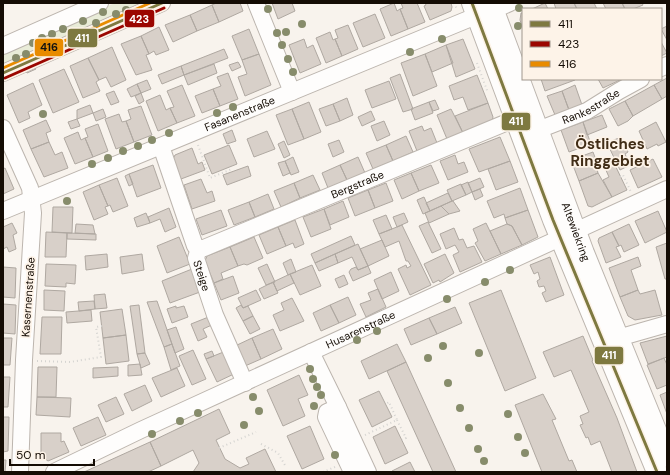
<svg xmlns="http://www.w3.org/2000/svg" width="670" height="475" font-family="'DM Sans',sans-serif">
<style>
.green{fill:#e9ecd8}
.building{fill:#d8d0c9;stroke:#afa8a1}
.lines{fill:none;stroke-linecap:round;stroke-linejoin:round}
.minor-casing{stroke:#bcb5ae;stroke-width:18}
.major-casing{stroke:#bcb5ae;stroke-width:22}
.path{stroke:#d5d4d1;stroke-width:2;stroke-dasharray:1 3;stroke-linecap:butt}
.minor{stroke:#fefdfc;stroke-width:16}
.major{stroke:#fefdfc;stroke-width:20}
.bus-1-casing{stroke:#fdf3e8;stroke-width:6}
.bus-2-casing{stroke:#fdf3e8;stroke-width:6}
.bus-3-casing{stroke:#fdf3e8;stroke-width:6}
.bus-1{stroke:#7e7940;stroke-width:3}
.bus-2{stroke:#9b0600;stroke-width:3}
.bus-3{stroke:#e88b00;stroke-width:3}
.tree{fill:#878c6b}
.labels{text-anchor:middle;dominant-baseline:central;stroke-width:3.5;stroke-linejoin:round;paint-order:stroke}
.street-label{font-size:11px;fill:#140c04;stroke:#fdf3e8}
.district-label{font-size:15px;font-weight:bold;fill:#412d16;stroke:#fdf3e8}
.line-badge{stroke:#fdf3e8;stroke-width:1.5}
.badge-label{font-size:11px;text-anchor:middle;font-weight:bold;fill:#fff}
.pale-badge-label{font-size:11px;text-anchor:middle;font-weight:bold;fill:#111}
</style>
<rect width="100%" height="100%" fill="#f8f3ed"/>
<path class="green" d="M115,3H151L3,68V52Z"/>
<path class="building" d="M216,3H240L243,11L219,22L212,5Z
M272,3H292L295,11L278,19Z
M394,3L397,11L400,9L408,29L391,36L380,9Z
M401,3H417L425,22L408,29L400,9L403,8Z
M425,3H451L452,7L451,11L430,20L424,6L426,5Z
M545,3L548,9H532Z
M554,3H574L577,9H556Z
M574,3H594L597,9H577Z
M603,3H622L625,9H606Z
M622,3H642L643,5L633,9H625Z
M212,5L219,22L197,31L190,15Z
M521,13H523V29L520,20Z
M375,14L385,38L363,47L353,23Z
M190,15L197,31L173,42L165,25Z
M348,25L358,49L342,56L335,39L338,38L335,30Z
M667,26V40L661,29Z
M159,27L169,50L156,55L154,51L149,54L141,36Z
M249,29L259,54L242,60L232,36Z
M330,32L333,40L335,39L342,56L326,63L316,38Z
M141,36L149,54L146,55L152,70L136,75L121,44Z
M304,39L307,48L313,45L321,64L300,73L289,45Z
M463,39L475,69L456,77L446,45Z
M661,42L667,53L661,56Z
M446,45L453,63L432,72L425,54Z
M112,47L126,80L111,87L106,77L99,80L88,58Z
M224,49L228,58L184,75L181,66Z
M259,54L271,85L245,96L238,77L247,74L242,60Z
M425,54L437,86L413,96L401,63Z
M88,58L99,80L96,82L100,91L83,98L70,66Z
M238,62L241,67L232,71L229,65Z
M214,64L217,73L188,85L184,75Z
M34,66L36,69L27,73L25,70Z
M181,66L184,75L162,84L158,75Z
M64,69L79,102L53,113L39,80Z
M228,73L238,99L220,106L213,89L221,86L217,77Z
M400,74L413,109L403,112L390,78Z
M477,75L488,103L468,110L463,97L454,100L449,86Z
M667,78V96L662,99L654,85Z
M541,79H574L575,80L545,91Z
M598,79H619L620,80L603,88Z
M147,80L151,89L141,93L137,84Z
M389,81L396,99L372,108L365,90Z
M33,83L42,105L28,112L30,118L19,123L7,95Z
M137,84L141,93L131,97L127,89Z
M182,85L195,116L177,123L170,108L174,107L167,91Z
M575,85L582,105L569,110L562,91Z
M654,85L662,99L633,116L625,101Z
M213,89L220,106L202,113L195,96Z
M114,91L119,102L111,105L106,94Z
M562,91L569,110L555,115L547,96Z
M141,93L144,101L139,104L135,96Z
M160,95L166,110L170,108L177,123L158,131L146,101Z
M347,98L353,115L340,121L333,104Z
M435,100L439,109L433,111L429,102Z
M625,101L633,116L628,121L618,126L609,109Z
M309,102L321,132L304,139L292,109Z
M429,102L433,113L415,120L411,109Z
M488,103L493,117L492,121L463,133L455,116Z
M333,104L340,121L326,126L319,109Z
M90,105L93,113L77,119V110Z
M141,106L152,135L134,142L126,121L131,119L128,110Z
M103,109L106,117L96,121L93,113Z
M292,109L304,139L288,145L276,115Z
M451,109L463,133L447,139L437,115Z
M371,111L375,120L362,126L358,117Z
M119,114L122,122L126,121L134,142L116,149L105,119Z
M602,115L607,127L587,135L583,122Z
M77,119L80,126L71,129L68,122Z
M46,120L51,131L46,133L49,142L31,149L23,130Z
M384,121L390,135L377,141L371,126Z
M583,122L591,144L569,152L561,130Z
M656,122L666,142L658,146L657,144L647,149L639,131Z
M98,124L108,151L93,157L85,138L88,137L85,129Z
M422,126L424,131L431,128L437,143L417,151L409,131Z
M232,130L236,141L227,144L223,134Z
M267,131L275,149L254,157L247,139Z
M78,132L81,140L85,138L93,157L75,164L64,138Z
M406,136L413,152L393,161L386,145Z
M500,137L510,161L479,172L469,149Z
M621,137L628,152L625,154L630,165L620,170L607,143Z
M339,140L344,152L333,157L328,144Z
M284,141L290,155L284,158L278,144Z
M49,142L55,155L62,152L68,168L44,177L31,149Z
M229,145L237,164L212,174L204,155Z
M386,145L393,161L373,169L366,153Z
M192,148L198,164L202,162L205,170L181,179L173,159L175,155Z
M593,152L599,168L597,169L598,173L579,181L571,160Z
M455,155L458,164L464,162L468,172L448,180L440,161Z
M293,157L299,172L291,175L285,161Z
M358,157L365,173L347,180L340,165Z
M653,159L662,177L638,188L630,170Z
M285,161L290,173L283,176L278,163Z
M510,161L518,182L496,190L488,169Z
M614,163L627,190L612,197L603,180L609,177L605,168Z
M153,165L161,188L137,197L129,174Z
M340,165L347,180L328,188L322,173Z
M431,165L439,183L419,191L411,173Z
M248,166L251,176L227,185L223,175Z
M5,168L14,189L3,194V169Z
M411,173L419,191L402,199L394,180Z
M598,173L612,197L592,207L588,206L579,181Z
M129,174L133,184L129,186L125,176Z
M313,175L320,190L300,198L294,183Z
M117,178L128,206L113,212L110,205L108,206L99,185Z
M480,178L484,187L472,192L468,183Z
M201,179L207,193L212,191L215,201L192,209L184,185Z
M468,182L472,192L466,195L461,185Z
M294,183L300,198L281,207L274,191Z
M386,183L393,201L375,208L368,190Z
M461,184L466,195L452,201L447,190Z
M99,185L108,206L105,207L108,214L94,220L83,192Z
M520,188L528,210L505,218L504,214L494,218L487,201Z
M480,189L483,196L475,200L472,192Z
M368,190L375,208L355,216L348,198Z
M448,193L452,201L430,211L426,203Z
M268,194L274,209L255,217L249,202Z
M424,197L430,211L423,214L417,200Z
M343,201L349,217L330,225L324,209Z
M452,201H453L460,211L449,214L441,206Z
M249,202L255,217L234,225L228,210Z
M441,206L449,214L429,223L425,213Z
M53,207H73L72,233L52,232Z
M169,208L176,227L165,232L160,219L150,223L148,217Z
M324,209L331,229L311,237L303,217Z
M221,210L227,226L202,235L196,219Z
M528,210L538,237L522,245L512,226L507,224L505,218Z
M658,211L667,232L645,243L635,221Z
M146,213L150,223L137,227L134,218Z
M404,213L408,222L397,227L393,217Z
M386,215L392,229L379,234L373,220Z
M295,220L304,244L295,248L293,243L286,246L278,227Z
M428,222L441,249L432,253L419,226Z
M12,223L17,233L13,235L16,249L9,252L7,247L3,249V227Z
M486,223L501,254L485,261L475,243L478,241L473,229Z
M76,224L93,225L95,234L75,233Z
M507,224L512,226L522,245L501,254L490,231Z
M629,224L639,245L624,252L621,245L619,246L612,232Z
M402,225L431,285L410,295L398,269L406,265L407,268L411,266L408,261H406L399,241L385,247L379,234Z
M278,227L286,246L267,254L259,235Z
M454,228L459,240L463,239L467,248L474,246L482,262L460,272L453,255L459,252L455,245L446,249L440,234Z
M46,232L67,233L66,257H45Z
M612,232L619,246L616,247L621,257L606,263L598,241L599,238Z
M67,233L96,234V240L67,239Z
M351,236L355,245L315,263L311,254Z
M179,237L190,264L167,273L157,246Z
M254,237L263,258L247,265L244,264L238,266L230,247Z
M382,240L389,256L368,266L360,249Z
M667,243V279H665L656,247Z
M358,244L368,266L358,270L352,257L338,263L335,254Z
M230,247L238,266L221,273L223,279L214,283L205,261L207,256Z
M107,254L108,267L86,270L85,256Z
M142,254L144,270L122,274L120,257Z
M335,254L338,263L319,271L315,263Z
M445,254L454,273L440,282L439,280L433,283L424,264Z
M550,257L564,295L546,302L542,293L546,291L544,286L539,287L537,281L540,279L538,272L534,274L530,265Z
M638,257L641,266L631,270L638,290L620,297L609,268Z
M291,259L296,272L288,275L283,263Z
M46,264L76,265L75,284L66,283V287L45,286Z
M267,264L275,282L266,285L258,268Z
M312,265L321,286L300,295L290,274Z
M368,266L371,273L353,281L349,272L351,269L356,267L358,270Z
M3,267L16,268L15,298L3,297Z
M192,269L200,292L170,303L162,281Z
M391,272L399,291L382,299L374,280Z
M290,274L294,283L277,291L273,282Z
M344,275L348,284L339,288L335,279Z
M233,276L239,293L221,300L214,283Z
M273,282L278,293L264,299L259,289Z
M378,289L386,307L366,317L360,304L371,300L368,293Z
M44,290L65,291L64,311L44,310Z
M256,290L261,300L243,308L238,298Z
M501,290L536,378L505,391L469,303Z
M638,290L640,294L655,290L662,315L635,320L628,316L620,297Z
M105,294L107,308L95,309L94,295Z
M348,297L356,315L339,323L330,305Z
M292,298L304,321L280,331L273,315L284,310L281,303Z
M94,301L95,309L79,311L78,302Z
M157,301L172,344L164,347L147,302Z
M3,304L16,305L15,334L3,333Z
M139,305L145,353L137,354L130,306Z
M241,305L243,308L248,306L253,316L243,321L236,308Z
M330,305L339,323L321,331L313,313Z
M176,306V308L184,306L188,317L172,323L167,309Z
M455,307L462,323L437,334L429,318Z
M122,309L126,335L103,338L100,312Z
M91,310L92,321L67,323L66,312Z
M211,316L214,324L203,329L207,337L198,341L191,324Z
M253,316L260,329L250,334L243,321Z
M42,317H62L61,354H40Z
M429,318L437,334L411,345L404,329Z
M176,327L184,349L175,353L167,330Z
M273,329L282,349L261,359L252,338Z
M126,335L129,361L106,364L103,338Z
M583,336L593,360L592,361L617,418L637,472H612L600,441L591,445L588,437L586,438L580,425L583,424L580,416L589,412L571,370L554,377L543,352Z
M667,336V357L648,364L640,343Z
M3,338H12L10,365H3Z
M252,338L261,359L245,366L235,346Z
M172,344L180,366L171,370L164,347Z
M397,344L406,362L369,379L361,361Z
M193,350L206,379L192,385L179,356Z
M212,351L214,356L206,359L204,354Z
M226,351L236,373L217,382L206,359Z
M145,353L150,364L141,368L137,354Z
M664,358L667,365V385L657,389L647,365Z
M406,362L456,472H433L387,371Z
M140,364L142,375L128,376V365Z
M38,367H57L56,397H37Z
M118,367V376L93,378V368Z
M177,368L185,386L161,397L152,378Z
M299,375L308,395L298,399L305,416L283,426L267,390Z
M3,377H10L8,407H3Z
M145,385L152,401L132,411L124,394Z
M379,391L392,417L372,427L359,400Z
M667,392V414L660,395Z
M543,394L556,419L552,420L569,461L572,460L577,472H542L515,405Z
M37,397L71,398L70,417L36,415Z
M116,397L124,414L106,422L98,405Z
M219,409L230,433L216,440L225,459L240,468L249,464L246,458L265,449L276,472H193L199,463L193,450L161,466L150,442Z
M3,417H9L8,451L3,452Z
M98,417L106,435L81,446L73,428Z
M310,426L324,459L302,469L287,436Z
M395,426L408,453L385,464L373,437Z
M41,433H61V442L64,441L69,452L48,461L41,456Z
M150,442L161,466L148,472H84Z
M3,460H6L5,472H3Z
M410,462L415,472H392V471Z"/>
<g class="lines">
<g class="minor-casing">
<g id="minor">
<path d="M256,3L292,92"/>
<path d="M494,10L510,3"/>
<path d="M3,46L100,3"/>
<path d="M661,68L667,65"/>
<path d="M3,73L162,3"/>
<path d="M3,128L30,188L33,213L24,360L20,472"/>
<path id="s1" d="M538,130L587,111L619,91L641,79"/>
<path d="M161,146L195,246L199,248"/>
<path id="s2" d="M3,211L476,16"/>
<path id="s3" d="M199,248H204L515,119"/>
<path id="s4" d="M199,248L196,258L215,315L245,383"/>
<path d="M618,338L667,324"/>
<path d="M311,352L338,407"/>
<path id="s5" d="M54,472L141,430L667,189"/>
<path d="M352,472L326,417L327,412L338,407L368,472"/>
</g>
</g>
<g class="major-casing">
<g id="major">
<path d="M472,3L553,220L657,472"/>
<path id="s6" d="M491,3L584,253L667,457"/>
</g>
</g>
<path class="path" d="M454,3L457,9
M477,63L488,93
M198,145L210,178L232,169
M620,177L623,175L631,192
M37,361L70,362L101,357L96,327L102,326
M397,420L406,438L402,440
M365,435L397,420L389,402L386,404
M261,444L278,453L286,467
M219,448L256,432
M323,472L335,467"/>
<use href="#minor" class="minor"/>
<use href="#major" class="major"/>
<g class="bus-1-casing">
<path id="bus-1" d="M472,3L553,220L657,472
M3,73L162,3"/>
</g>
<g class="bus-2-casing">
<path id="bus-2" d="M5,78L164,8"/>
</g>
<g class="bus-3-casing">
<path id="bus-3" d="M3,68L150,3"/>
</g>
<use href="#bus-1" class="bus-1"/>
<use href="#bus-2" class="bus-2"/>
<use href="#bus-3" class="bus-3"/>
</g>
<g class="tree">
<circle cx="519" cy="8" r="4"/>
<circle cx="268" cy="9" r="4"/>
<circle cx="126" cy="10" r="4"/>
<circle cx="103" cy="12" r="4"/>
<circle cx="116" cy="14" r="4"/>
<circle cx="83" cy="21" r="4"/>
<circle cx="96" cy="23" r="4"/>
<circle cx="302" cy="24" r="4"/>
<circle cx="518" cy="26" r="4"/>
<circle cx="63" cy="29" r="4"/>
<circle cx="76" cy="32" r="4"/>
<circle cx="286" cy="32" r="4"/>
<circle cx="277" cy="33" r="4"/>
<circle cx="52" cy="34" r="4"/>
<circle cx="42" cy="38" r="4"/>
<circle cx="442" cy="39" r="4"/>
<circle cx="33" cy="43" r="4"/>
<circle cx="46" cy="45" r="4"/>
<circle cx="282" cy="45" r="4"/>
<circle cx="410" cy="52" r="4"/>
<circle cx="26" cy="54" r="4"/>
<circle cx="16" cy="58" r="4"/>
<circle cx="288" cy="59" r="4"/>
<circle cx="293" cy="72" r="4"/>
<circle cx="233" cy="107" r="4"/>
<circle cx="217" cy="113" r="4"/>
<circle cx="43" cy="114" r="4"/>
<circle cx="169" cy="133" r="4"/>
<circle cx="152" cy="140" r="4"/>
<circle cx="138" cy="146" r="4"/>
<circle cx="123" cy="151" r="4"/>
<circle cx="108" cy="158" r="4"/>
<circle cx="92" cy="164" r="4"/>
<circle cx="67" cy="201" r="4"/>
<circle cx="510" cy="270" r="4"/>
<circle cx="485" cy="282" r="4"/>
<circle cx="447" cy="299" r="4"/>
<circle cx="377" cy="331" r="4"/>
<circle cx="357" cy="340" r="4"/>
<circle cx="443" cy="346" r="4"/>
<circle cx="479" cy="353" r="4"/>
<circle cx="428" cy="358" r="4"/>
<circle cx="310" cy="369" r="4"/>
<circle cx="313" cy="379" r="4"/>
<circle cx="448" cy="383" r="4"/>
<circle cx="317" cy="387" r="4"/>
<circle cx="321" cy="395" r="4"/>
<circle cx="253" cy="397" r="4"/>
<circle cx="314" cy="406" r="4"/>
<circle cx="460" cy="408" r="4"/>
<circle cx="259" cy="411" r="4"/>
<circle cx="198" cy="413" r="4"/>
<circle cx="508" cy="414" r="4"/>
<circle cx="180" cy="421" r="4"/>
<circle cx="244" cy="425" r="4"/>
<circle cx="469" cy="428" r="4"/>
<circle cx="152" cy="434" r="4"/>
<circle cx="518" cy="437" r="4"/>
<circle cx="478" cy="449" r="4"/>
<circle cx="525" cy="453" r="4"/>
<circle cx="335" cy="455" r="4"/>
<circle cx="484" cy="461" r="4"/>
</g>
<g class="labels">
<g class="street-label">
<text stroke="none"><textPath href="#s1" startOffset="58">Rankestraße</textPath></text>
<text stroke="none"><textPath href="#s2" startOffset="256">Fasanenstraße</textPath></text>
<text stroke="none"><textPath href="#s3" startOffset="171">Bergstraße</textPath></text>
<text stroke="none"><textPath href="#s6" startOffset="244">Altewiekring</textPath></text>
<text stroke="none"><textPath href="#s4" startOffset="29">Steige</textPath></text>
<text transform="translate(28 297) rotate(-86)">Kasernenstraße</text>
<text stroke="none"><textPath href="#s5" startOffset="338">Husarenstraße</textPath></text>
</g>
<g class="district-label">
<text x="610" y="144">Östliches<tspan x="610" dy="17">Ringgebiet</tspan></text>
</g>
</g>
<g class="line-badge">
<rect x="124" y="9" width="31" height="19" rx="4" fill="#9b0600"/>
<rect x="67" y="28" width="31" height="20" rx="4" fill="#7e7940"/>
<rect x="34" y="38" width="30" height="19" rx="4" fill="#e88b00"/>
<rect x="501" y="112" width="30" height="19" rx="4" fill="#7e7940"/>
<rect x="594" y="346" width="30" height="19" rx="4" fill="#7e7940"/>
</g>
<g class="badge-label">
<text x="139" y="23">423</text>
<text x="82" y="42">411</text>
<text x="516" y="125">411</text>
<text x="609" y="359">411</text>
</g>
<g class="pale-badge-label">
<text x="49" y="51">416</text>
</g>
<rect width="670" height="475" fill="none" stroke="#140c04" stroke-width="8"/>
<rect x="522" y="8" width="140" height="72" fill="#fdf3e8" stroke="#a0978d"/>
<rect x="530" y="21" width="20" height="6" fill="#7e7940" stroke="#a0978d"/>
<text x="558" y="28" font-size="12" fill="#140c04">411</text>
<rect x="530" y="41" width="20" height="6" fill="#9b0600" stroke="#a0978d"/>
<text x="558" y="48" font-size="12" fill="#140c04">423</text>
<rect x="530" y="61" width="20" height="6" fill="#e88b00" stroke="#a0978d"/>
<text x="558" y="68" font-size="12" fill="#140c04">416</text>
<path d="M10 459v6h84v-6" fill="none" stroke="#140c04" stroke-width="2"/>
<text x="16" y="459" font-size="12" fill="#140c04" stroke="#fdf3e8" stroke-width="3" paint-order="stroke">50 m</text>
</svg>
